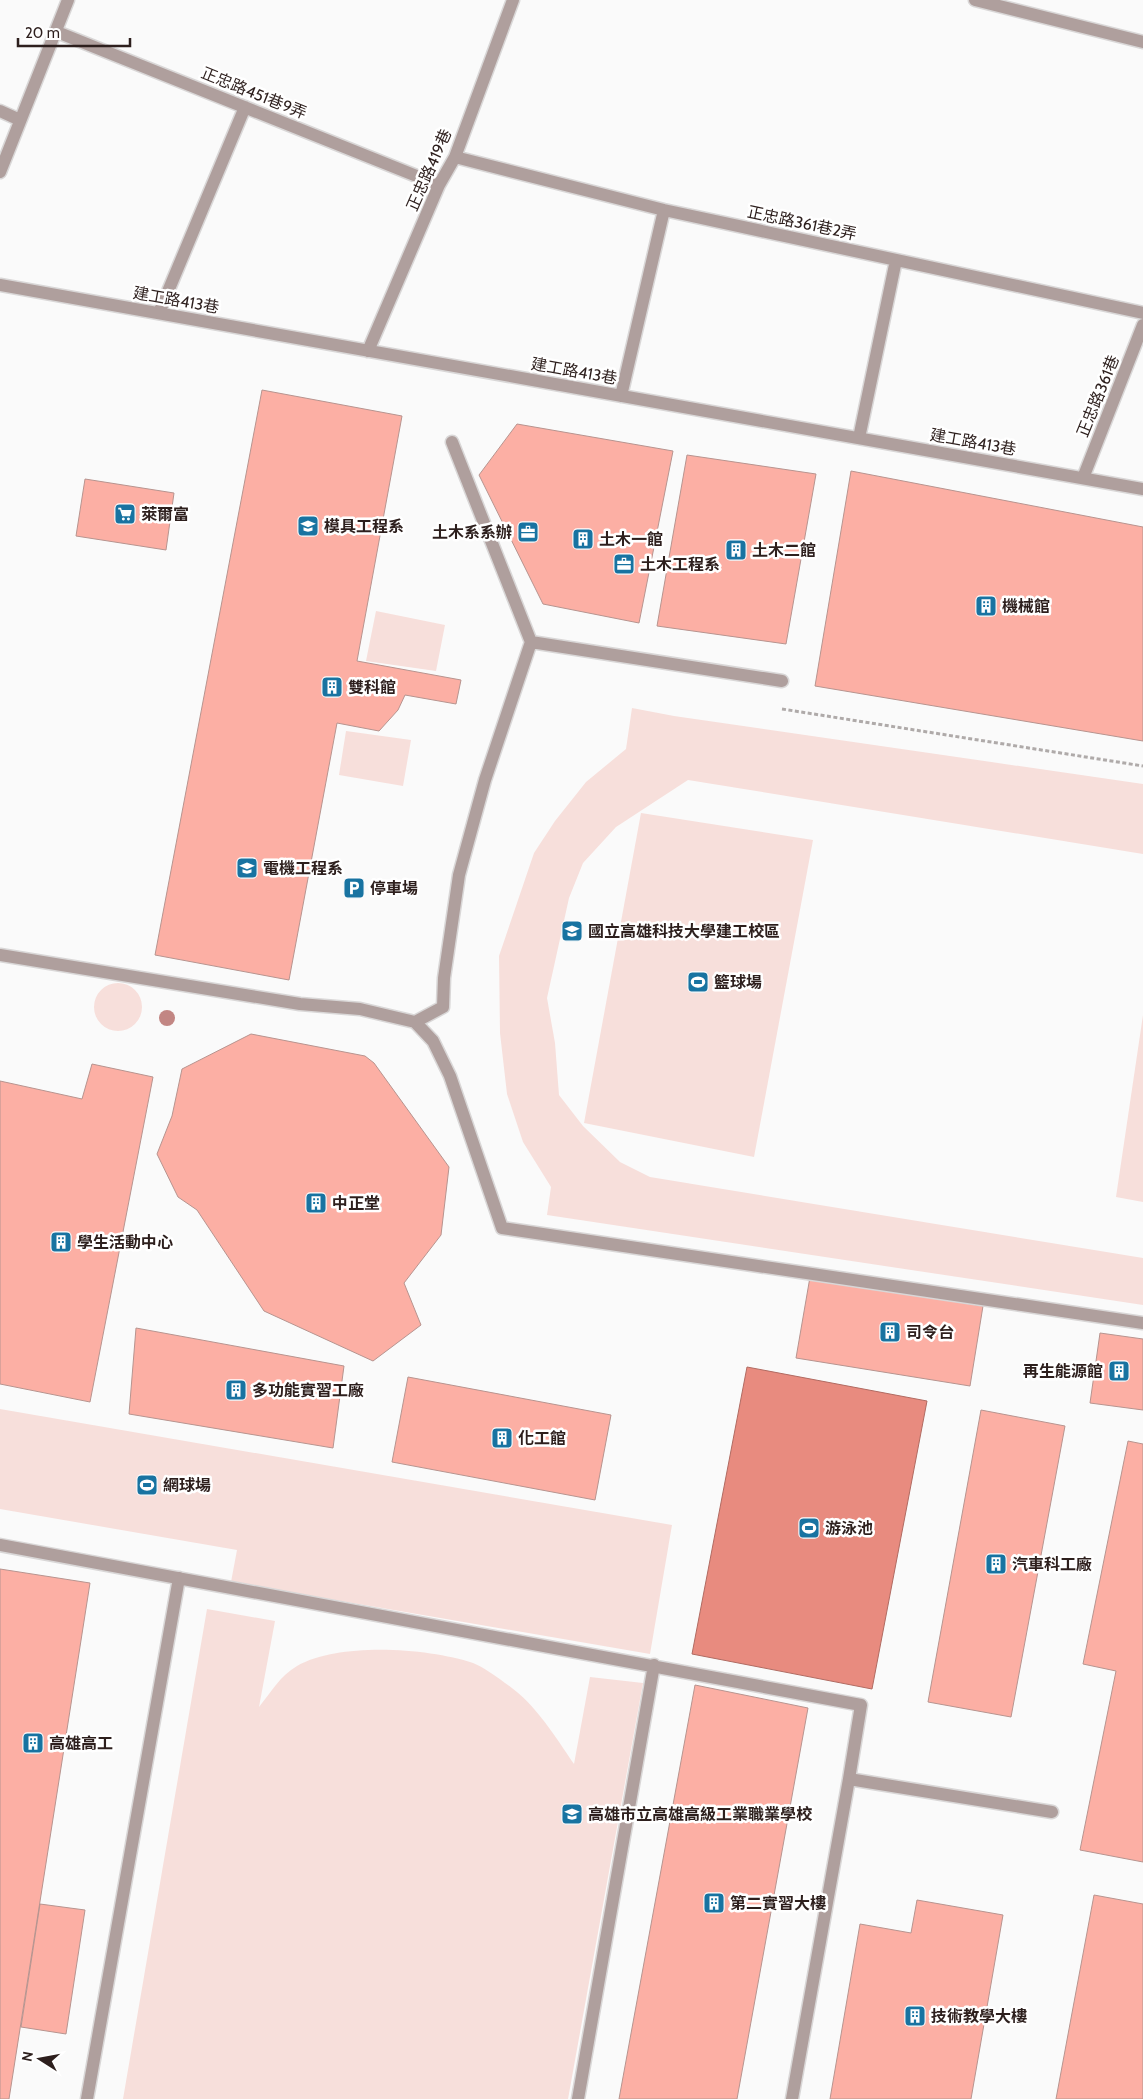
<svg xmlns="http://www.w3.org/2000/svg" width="1143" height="2099" font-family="Cabin,'Noto Sans TC',sans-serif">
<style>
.green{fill:#f7dfdb}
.water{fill:#e88b7f;stroke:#b06b62}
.building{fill:#fcafa4;stroke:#b7948f}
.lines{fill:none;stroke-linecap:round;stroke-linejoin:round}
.minor-casing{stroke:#d9d7d7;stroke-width:15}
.path{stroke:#afaaa9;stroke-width:3;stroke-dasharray:4 2.5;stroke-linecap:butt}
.minor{stroke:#af9f9d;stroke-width:12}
.tree{fill:#c28683}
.labels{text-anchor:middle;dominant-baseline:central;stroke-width:5;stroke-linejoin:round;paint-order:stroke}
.street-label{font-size:16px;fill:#2d1f1d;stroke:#fff}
.poi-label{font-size:16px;font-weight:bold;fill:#2d1f1d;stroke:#fff;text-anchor:start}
</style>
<rect width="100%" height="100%" fill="#fafafa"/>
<path class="green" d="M376,611L445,625L436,671L366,661Z
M632,708L674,716L1143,784V854L688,780L616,827L583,863L569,898L547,998L555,1043L559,1095L583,1126L620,1162L650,1177L1143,1258V1305L547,1215L551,1187L523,1142L507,1094L500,1033L499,956L534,853L555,821L586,782L626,749Z
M346,731L411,740L403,786L339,775Z
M641,813L813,840L754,1157L584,1123Z
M94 1007a24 24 0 1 1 48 0a24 24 0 1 1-48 0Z
M1143,1015V1202L1116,1197Z
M0,1409L672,1525L650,1654L231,1582L237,1550L0,1509Z
M207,1609L275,1621L259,1707C272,1691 279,1677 297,1666C340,1642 427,1648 473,1663C483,1667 496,1676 505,1683C535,1703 554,1735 574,1764L590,1677L643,1683L568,2099H123Z"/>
<path class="water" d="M747,1367L927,1401L872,1689L692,1654Z"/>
<path class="building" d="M262,390L402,416L357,661L461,680L456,704L405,695L398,710L379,731L337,723L289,980L155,955Z
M517,424L673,451L639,623L543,604L479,475Z
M687,455L816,474L786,644L657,626Z
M851,471L1143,527V741L815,686Z
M85,479L174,493L166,550L76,536Z
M251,1034L365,1056L374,1063L449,1167L441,1235L404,1283L421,1325L373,1361L264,1311L197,1210L178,1197L157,1154L172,1116L182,1069Z
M92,1064L153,1077L90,1402L0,1384V1081L82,1099Z
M810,1277L983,1306L970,1386L796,1358Z
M136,1328L344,1366L333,1448L129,1414Z
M1100,1333L1143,1339V1410L1090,1403Z
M408,1377L611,1415L595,1500L392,1462Z
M981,1410L1065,1426L1011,1717L928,1702Z
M1128,1441L1143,1444V1862L1080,1850L1116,1671L1083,1664Z
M0,1569L90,1583L9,2099H0Z
M695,1685L808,1708L737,2099H619Z
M1094,1895L1143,1904V2099H1056Z
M917,1900L1003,1915L971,2099H830L860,1924L911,1933Z
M40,1904L85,1910L66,2034L21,2027Z"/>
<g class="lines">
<g class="minor-casing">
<path id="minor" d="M975,0L1143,42
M57,32L439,185
M0,111L20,120
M455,157L664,210L1143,313
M0,172L68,0
M0,285L1143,489
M159,313L245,107
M368,351L439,185L455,157L513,0
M621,396L664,210
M859,438L896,260
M1083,478L1143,325
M531,642L782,681
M0,955L300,1004L360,1009L415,1022L433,1041L450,1076L502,1228L1143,1323
M415,1022L443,1007L444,978L459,875L485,780L531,642L452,442
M0,1545L861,1705L849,1779
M87,2099L179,1578
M578,2099L654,1665
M792,2099L849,1779L1052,1812"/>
</g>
<path class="path" d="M782,709L1143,766"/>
<use href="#minor" class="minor"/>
</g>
<circle class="tree" cx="167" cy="1018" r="8"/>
<defs>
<g id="supermarket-square" transform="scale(1.125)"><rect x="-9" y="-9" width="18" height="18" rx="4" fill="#1873a1" stroke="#fff"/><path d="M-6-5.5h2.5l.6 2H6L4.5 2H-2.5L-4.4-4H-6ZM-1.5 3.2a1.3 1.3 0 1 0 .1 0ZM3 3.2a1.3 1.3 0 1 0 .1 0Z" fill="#fff"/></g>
<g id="university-square" transform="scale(1.125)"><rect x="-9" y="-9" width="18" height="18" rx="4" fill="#1873a1" stroke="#fff"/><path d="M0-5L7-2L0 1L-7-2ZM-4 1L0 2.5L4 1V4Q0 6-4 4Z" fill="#fff"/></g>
<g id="office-square" transform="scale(1.125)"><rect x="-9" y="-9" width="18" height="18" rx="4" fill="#1873a1" stroke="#fff"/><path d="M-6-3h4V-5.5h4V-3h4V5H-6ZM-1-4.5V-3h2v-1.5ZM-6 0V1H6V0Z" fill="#fff"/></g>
<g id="building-square" transform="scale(1.125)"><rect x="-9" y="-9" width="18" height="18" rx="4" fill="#1873a1" stroke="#fff"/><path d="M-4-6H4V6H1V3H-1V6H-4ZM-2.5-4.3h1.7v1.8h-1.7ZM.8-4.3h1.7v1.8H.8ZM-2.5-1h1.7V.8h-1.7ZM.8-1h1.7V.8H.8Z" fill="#fff"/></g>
<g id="parking-square" transform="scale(1.125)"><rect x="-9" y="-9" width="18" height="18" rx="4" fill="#1873a1" stroke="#fff"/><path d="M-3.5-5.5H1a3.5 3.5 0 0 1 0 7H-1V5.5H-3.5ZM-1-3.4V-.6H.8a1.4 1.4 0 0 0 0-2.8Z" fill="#fff"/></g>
<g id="stadium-square" transform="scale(1.125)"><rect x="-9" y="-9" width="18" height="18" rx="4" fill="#1873a1" stroke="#fff"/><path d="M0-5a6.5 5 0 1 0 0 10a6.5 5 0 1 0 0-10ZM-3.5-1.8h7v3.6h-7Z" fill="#fff"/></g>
<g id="school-square" transform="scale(1.125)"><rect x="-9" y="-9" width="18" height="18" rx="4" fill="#1873a1" stroke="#fff"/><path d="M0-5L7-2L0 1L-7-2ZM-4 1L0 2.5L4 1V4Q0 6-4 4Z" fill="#fff"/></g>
</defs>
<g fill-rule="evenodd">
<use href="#supermarket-square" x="125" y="514"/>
<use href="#university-square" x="308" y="526"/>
<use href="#office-square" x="528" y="532"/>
<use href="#building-square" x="583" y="539"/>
<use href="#building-square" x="736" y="550"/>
<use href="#office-square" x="624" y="564"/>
<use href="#building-square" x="986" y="606"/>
<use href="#building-square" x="332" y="687"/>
<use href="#university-square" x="247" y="868"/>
<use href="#parking-square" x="354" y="888"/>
<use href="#university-square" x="572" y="931"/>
<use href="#stadium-square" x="698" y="982"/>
<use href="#building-square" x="316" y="1203"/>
<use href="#building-square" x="61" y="1242"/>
<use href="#building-square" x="890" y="1332"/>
<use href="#building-square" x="1119" y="1371"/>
<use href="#building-square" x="236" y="1390"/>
<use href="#building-square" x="502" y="1438"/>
<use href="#stadium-square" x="147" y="1485"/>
<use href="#stadium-square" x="809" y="1528"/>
<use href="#building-square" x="996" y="1564"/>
<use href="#building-square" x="33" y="1743"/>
<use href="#school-square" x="572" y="1814"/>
<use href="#building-square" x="714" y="1903"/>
<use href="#building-square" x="915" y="2016"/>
</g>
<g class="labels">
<g class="street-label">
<text transform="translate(254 93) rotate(22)">正忠路451巷9弄</text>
<text transform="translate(429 170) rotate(-66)">正忠路419巷</text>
<text transform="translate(802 223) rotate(12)">正忠路361巷2弄</text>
<text transform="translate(176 300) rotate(10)">建工路413巷</text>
<text transform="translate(574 371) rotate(10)">建工路413巷</text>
<text transform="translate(1098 396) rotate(-68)">正忠路361巷</text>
<text transform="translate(973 442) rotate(10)">建工路413巷</text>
</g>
<g class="poi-label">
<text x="141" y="514">萊爾富</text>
<text x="324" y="526">模具工程系</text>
<text x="512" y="532" text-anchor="end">土木系系辦</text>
<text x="599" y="539">土木一館</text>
<text x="752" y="550">土木二館</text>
<text x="640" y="564">土木工程系</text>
<text x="1002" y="606">機械館</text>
<text x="348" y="687">雙科館</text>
<text x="263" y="868">電機工程系</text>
<text x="370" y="888">停車場</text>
<text x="588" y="931">國立高雄科技大學建工校區</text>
<text x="714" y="982">籃球場</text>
<text x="332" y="1203">中正堂</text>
<text x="77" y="1242">學生活動中心</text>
<text x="906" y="1332">司令台</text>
<text x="1103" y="1371" text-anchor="end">再生能源館</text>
<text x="252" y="1390">多功能實習工廠</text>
<text x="518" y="1438">化工館</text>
<text x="163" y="1485">網球場</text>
<text x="825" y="1528">游泳池</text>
<text x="1012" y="1564">汽車科工廠</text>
<text x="49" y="1743">高雄高工</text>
<text x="588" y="1814">高雄市立高雄高級工業職業學校</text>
<text x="730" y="1903">第二實習大樓</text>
<text x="931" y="2016">技術教學大樓</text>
</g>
</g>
<g transform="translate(40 2059) rotate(281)" stroke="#ffffff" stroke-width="4" paint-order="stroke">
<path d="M0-4L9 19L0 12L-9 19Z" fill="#2d1f1d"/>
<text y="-8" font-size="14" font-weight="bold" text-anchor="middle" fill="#2d1f1d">N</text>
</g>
<path d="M18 38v8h112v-8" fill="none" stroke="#2d1f1d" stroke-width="2.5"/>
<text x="25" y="38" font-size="15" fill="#2d1f1d" stroke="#ffffff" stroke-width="4" paint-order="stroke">20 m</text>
</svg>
